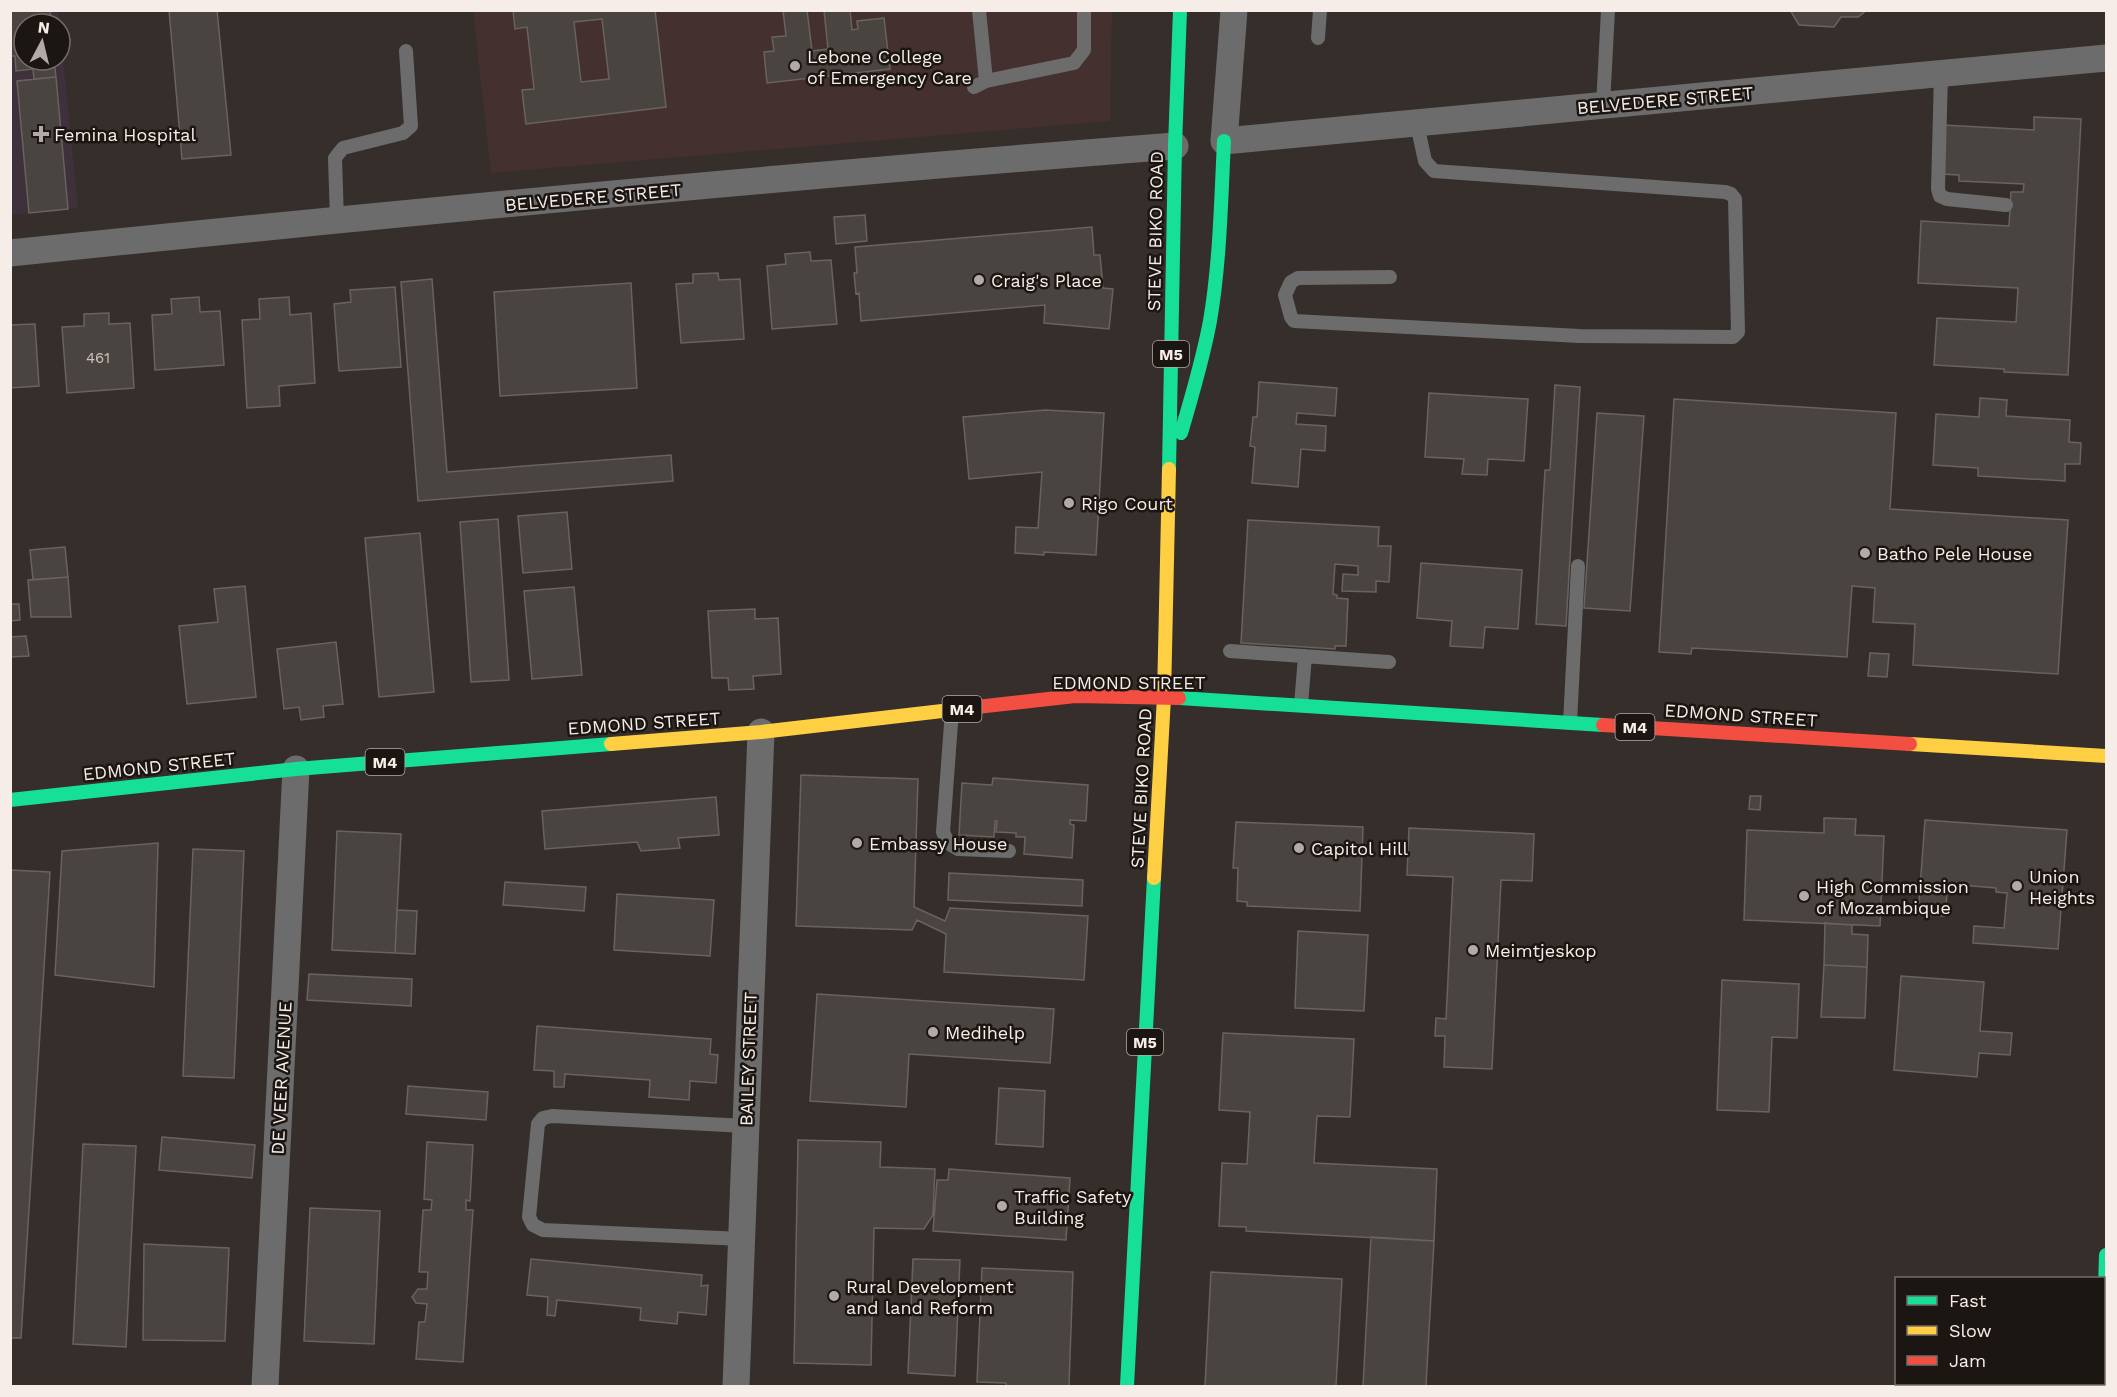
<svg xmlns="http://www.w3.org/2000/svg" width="2117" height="1397" font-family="'Work Sans',sans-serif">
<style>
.education{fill:#44312f}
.medical{fill:#3f313b}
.building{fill:#4a4441;stroke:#69625e;stroke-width:1.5;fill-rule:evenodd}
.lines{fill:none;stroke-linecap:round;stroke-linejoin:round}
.lane{stroke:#6b6c6b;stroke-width:14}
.street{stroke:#6b6c6b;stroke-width:27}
.fast{stroke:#16e098;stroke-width:14}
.slow{stroke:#ffcf43;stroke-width:14}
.jam{stroke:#f24e42;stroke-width:14}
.poi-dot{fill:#b2aaa6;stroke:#1c1613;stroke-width:2}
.labels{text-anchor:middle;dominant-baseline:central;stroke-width:5;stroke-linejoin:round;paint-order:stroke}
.number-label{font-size:15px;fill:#cbc3be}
.shield{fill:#1c1613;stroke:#b5aca8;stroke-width:1.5}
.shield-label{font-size:16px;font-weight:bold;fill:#f6ede8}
.poi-label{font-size:18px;fill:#f6ede8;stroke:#1c1613;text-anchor:start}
.street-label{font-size:18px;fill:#f6ede8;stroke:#1c1613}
</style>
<rect width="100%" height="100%" fill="#352e2a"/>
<path class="education" d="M473,11H1112L1110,121L491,173Z"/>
<path class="medical" d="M11,11H58L60,24H24V60H60V28L78,208L11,215Z"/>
<path class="building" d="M10,10H50L51,24H24V60H54L56,77L34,79L33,69L16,71L15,56H10Z
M169,10H217L231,155L182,159Z
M513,10H655L666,107L526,124L522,90L534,89L527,27L515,29ZM602,19L609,79L581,82L574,22Z
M783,10H807L812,51L828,49L824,10H850L852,30L858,29L857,21L884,18L890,69L767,83L764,52L774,51L772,37L786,36Z
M1790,10H1867L1858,17H1841L1834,27L1799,25Z
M56,77L68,209L29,213L17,81Z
M2034,117L2081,119L2068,375L2004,372V369L1934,365L1937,318L2016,322L2018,288L1918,283L1921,221L2009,226L2011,192H2023L2024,184L1959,181V175L1941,174L1944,125L2034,130Z
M865,215L867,241L836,244L834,217Z
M1092,227L1094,255H1100L1103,288L1113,289L1109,329L1044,323L1045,305L861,321L859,293L856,294L854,273H857L855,247Z
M810,252L811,261L831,260L837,324L772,329L767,266L786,264L785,254Z
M718,273L719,280L740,279L744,339L681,343L676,284L693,283V274Z
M432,279L447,472L671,455L673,481L418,501L401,282Z
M631,283L637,388L500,396L494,292Z
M395,287L401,367L339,371L334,304L351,302L350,290Z
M199,297L200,312L220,311L224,365L155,370L152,315L172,314L171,299Z
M289,297L290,315L311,313L315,383L279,386L280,406L247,408L242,320L260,319L259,299Z
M109,313V324L130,323L134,388L67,393L62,327L84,326V314Z
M35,324L39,386L10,388V325Z
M1259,382L1337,388L1335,416L1297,413L1296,424L1326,426L1325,451L1301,449L1298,487L1252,483L1255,447L1250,446L1253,417H1257Z
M1555,385L1580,387L1566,626L1536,624L1545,470H1550Z
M1429,393L1528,399L1524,461L1488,459L1487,475L1462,474L1464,459L1425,457Z
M1980,398L2007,400L2006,416L2070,420L2069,442L2081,443L2080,464H2065V481L1978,476V468L1933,465L1936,414L1979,417Z
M1674,399L1896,413L1890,509L2068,520L2058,674L1913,665L1915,624L1873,622L1875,588L1852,586L1847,657L1692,648L1691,654L1659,652Z
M1045,410L1104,413L1096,555L1044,552V555L1015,553L1016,527L1038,528L1042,472L969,479L963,417Z
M1597,413L1644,416L1630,611L1584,608Z
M567,512L572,569L523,573L518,516Z
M498,519L509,680L471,682L460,522Z
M1248,520L1379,527L1378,546H1391L1389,582L1376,581V592L1342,591L1343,574L1358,575V566L1335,564L1333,594L1337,595V598L1348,599L1346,646H1335V649L1241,643Z
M420,533L434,692L379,697L365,538Z
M65,547L68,577L33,580L30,550Z
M1421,563L1522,570L1518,629L1485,627L1483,648L1450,646L1452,621L1417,618Z
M68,577L71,617H31L28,580Z
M245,586L256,697L187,704L179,626L218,622L214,589Z
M574,587L582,675L532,679L524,591Z
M10,604H19L20,620L10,621Z
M755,609V619L778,618L781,674L753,676L754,689L729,690L728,678H712L708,611Z
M26,636L29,656L10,657V637Z
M336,642L343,704L323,706L324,717L301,720L299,707L284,709L277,649Z
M1870,653L1889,654L1887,677L1868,676Z
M801,775L918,779L914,907L945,921L950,908L1088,916L1084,980L944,972L946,934L917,920L912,930L796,926Z
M993,778L1088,785L1086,821L1070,820V824L1074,825L1072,858L1024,854L1025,837H1016V833L996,832L997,821H995L994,837L959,835L962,783L992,785Z
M1750,796H1761L1760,810L1749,809Z
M716,797L719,835L678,838L680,848L641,851L637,842L545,849L542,811Z
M1824,818L1856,819L1855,835L1884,836L1880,926L1744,920L1747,830L1824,833Z
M1925,820L2067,830L2058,949L1973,943L1974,926L2004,928L2007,893L1996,892V888L1948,884L1945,916L1918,915Z
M1236,822L1363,827L1360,911L1247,906V902L1237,901L1238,868H1233Z
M1409,828L1534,834L1532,881L1501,880L1492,1069L1444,1067L1445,1036H1435L1436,1018L1446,1019L1453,877L1407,875Z
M337,831L401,834L395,953L332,950Z
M158,843L154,987L55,975L62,851Z
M193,849L244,851L234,1078L183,1076Z
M10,870L50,872L21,1338H10Z
M949,873L1083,880L1082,906L948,900Z
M505,882L586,887L584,911L503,905Z
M617,894L714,900L710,956L614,950Z
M397,910L417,911L415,954L395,953Z
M1825,923L1852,925V934L1868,935L1867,967L1824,965Z
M1298,931L1368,935L1364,1011L1295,1008Z
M1824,965L1867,967L1865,1018L1821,1017Z
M309,974L412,979L411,1006L307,1000Z
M1901,976L1984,982L1980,1031L2012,1033L2010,1055L1979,1053L1977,1077L1894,1070Z
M1722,980L1799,984L1797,1038L1772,1037L1769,1112L1717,1110Z
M817,994L1054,1009L1050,1063L909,1054L906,1107L810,1101Z
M537,1026L711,1039L710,1054L718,1055L716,1083L690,1081L689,1100L649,1097L650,1080L565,1074L564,1087H554V1071L534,1070Z
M1223,1033L1354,1039L1350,1117L1317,1116L1314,1163L1437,1169L1434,1241L1246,1231V1227L1219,1226L1222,1163L1247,1164L1250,1112L1219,1110Z
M408,1086L488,1092L486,1120L406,1114Z
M999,1088L1045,1091L1043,1147L996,1144Z
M162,1137L255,1145L252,1178L159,1170Z
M798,1140L881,1142L880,1167L935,1169L933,1215L924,1229L874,1228L871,1365L794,1363Z
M427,1142L473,1145L470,1201L466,1200V1210H473L463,1362L416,1359L419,1322H425L427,1304L416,1303L412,1297L418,1289H427L428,1272H419L423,1210H431L432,1200L424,1199Z
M83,1144L136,1146L126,1347L73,1344Z
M949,1169L1070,1178L1066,1240L933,1231L937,1180H948Z
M310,1208L380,1211L374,1344L304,1341Z
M1371,1237L1434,1241L1426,1386H1363Z
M144,1244L229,1248L225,1341L143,1340Z
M531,1259L702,1275L701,1286L708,1285L706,1315L678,1312L677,1324L640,1320L641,1308L557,1300L555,1316L547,1315L548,1297L527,1295Z
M913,1259L960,1260L955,1376L908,1373Z
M982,1268L1073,1272L1069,1386H1006V1383L977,1382Z
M1211,1272L1342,1279L1336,1386H1205Z"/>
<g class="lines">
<path class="lane" d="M979,10L986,81
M1318,38L1320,10
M1941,74L1938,189L1940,196L1947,199L2006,205
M974,87L986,81L1074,63L1084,50V10
M1603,105L1608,10
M337,220L335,158L343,148L403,133L411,126L406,51
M1390,277L1298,278L1291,282L1285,295L1291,317L1294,321L1579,336L1733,337L1738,332L1735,199L1731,194L1725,192L1434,171L1425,161L1417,124
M1230,651L1389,662
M1301,705L1305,656
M952,710L943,832L948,843L958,849L1009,851
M1570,723L1578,566
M742,1239L543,1230L533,1225L529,1217L538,1124L543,1118L552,1116L746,1126"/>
<path class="street" d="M1234,10L1224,141L2106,58
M10,253C398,213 786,176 1175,146
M265,1386L296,769
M736,1386L761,732"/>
<path class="fast" d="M1181,433C1192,396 1203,359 1210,321C1220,262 1221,201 1224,141
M1169,469L1175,146L1180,10
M1179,698L1603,725
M10,800L296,769L611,744
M2104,1320L2106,1255
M1127,1386L1154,878
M2100,1386L2101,1384"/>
<path class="slow" d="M611,744L761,732L968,708
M1910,744L2106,756
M1154,878L1164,697L1169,469"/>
<path class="jam" d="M968,708L1075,696L1179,698
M1603,725L1910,744"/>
</g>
<g class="poi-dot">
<circle cx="795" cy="66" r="6"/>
<path d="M38 125h6v6h6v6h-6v6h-6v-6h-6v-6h6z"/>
<circle cx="979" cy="280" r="6"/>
<circle cx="1069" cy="503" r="6"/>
<circle cx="1865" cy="553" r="6"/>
<circle cx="857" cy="843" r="6"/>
<circle cx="1299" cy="848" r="6"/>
<circle cx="2017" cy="886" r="6"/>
<circle cx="1804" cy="896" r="6"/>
<circle cx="1473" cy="950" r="6"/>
<circle cx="933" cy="1032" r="6"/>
<circle cx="1002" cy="1206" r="6"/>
<circle cx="834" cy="1296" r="6"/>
</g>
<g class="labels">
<g class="number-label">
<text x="98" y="358">461</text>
</g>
<g class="shield">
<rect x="1153" y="341" width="36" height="26" rx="4.5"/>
<rect x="942.5" y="696" width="39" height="26" rx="4.5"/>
<rect x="1615.5" y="714" width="39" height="26" rx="4.5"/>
<rect x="365.5" y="749" width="39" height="26" rx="4.5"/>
<rect x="1127" y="1029" width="36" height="26" rx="4.5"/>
</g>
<g class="shield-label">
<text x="1171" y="354">M5</text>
<text x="962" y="709">M4</text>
<text x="1635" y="727">M4</text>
<text x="385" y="762">M4</text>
<text x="1145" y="1042">M5</text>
</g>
<g class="poi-label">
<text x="807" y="56">Lebone College<tspan x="807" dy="21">of Emergency Care</tspan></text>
<text x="54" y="134">Femina Hospital</text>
<text x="991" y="280">Craig's Place</text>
<text x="1081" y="503">Rigo Court</text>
<text x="1877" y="553">Batho Pele House</text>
<text x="869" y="843">Embassy House</text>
<text x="1311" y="848">Capitol Hill</text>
<text x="2029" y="876">Union<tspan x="2029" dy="21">Heights</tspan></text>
<text x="1816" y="886">High Commission<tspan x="1816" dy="21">of Mozambique</tspan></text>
<text x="1485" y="950">Meimtjeskop</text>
<text x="945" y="1032">Medihelp</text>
<text x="1014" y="1196">Traffic Safety<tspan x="1014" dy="21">Building</tspan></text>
<text x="846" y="1286">Rural Development<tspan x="846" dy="21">and land Reform</tspan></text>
</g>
<g class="street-label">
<text transform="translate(1665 100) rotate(-5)">BELVEDERE STREET</text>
<text transform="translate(593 197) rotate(-5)">BELVEDERE STREET</text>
<text transform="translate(1155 231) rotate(-89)">STEVE BIKO ROAD</text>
<text x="1129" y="682">EDMOND STREET</text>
<text transform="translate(1741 715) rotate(4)">EDMOND STREET</text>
<text transform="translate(644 723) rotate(-4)">EDMOND STREET</text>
<text transform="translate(159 766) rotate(-6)">EDMOND STREET</text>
<text transform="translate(1141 788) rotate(-87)">STEVE BIKO ROAD</text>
<text transform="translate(748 1059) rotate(-88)">BAILEY STREET</text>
<text transform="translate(281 1078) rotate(-87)">DE VEER AVENUE</text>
</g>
</g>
<rect width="2117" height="1397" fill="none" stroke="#f6ede8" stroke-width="24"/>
<rect x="1895" y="1277" width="210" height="108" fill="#1c1613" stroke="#736c68" stroke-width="1.5"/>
<rect x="1907" y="1296" width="30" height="9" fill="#16e098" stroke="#736c68" stroke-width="1.5"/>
<text x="1949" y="1307" font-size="18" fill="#f6ede8">Fast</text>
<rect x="1907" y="1326" width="30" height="9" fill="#ffcf43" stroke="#736c68" stroke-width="1.5"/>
<text x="1949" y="1337" font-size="18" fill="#f6ede8">Slow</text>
<rect x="1907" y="1356" width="30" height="9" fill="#f24e42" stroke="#736c68" stroke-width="1.5"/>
<text x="1949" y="1367" font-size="18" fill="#f6ede8">Jam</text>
<g transform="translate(42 42) rotate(7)"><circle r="28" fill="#1c1613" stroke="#736c68" stroke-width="1.5"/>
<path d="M0-4.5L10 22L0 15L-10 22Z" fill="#b2aaa6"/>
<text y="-9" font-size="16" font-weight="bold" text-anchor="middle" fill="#f6ede8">N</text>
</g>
</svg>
